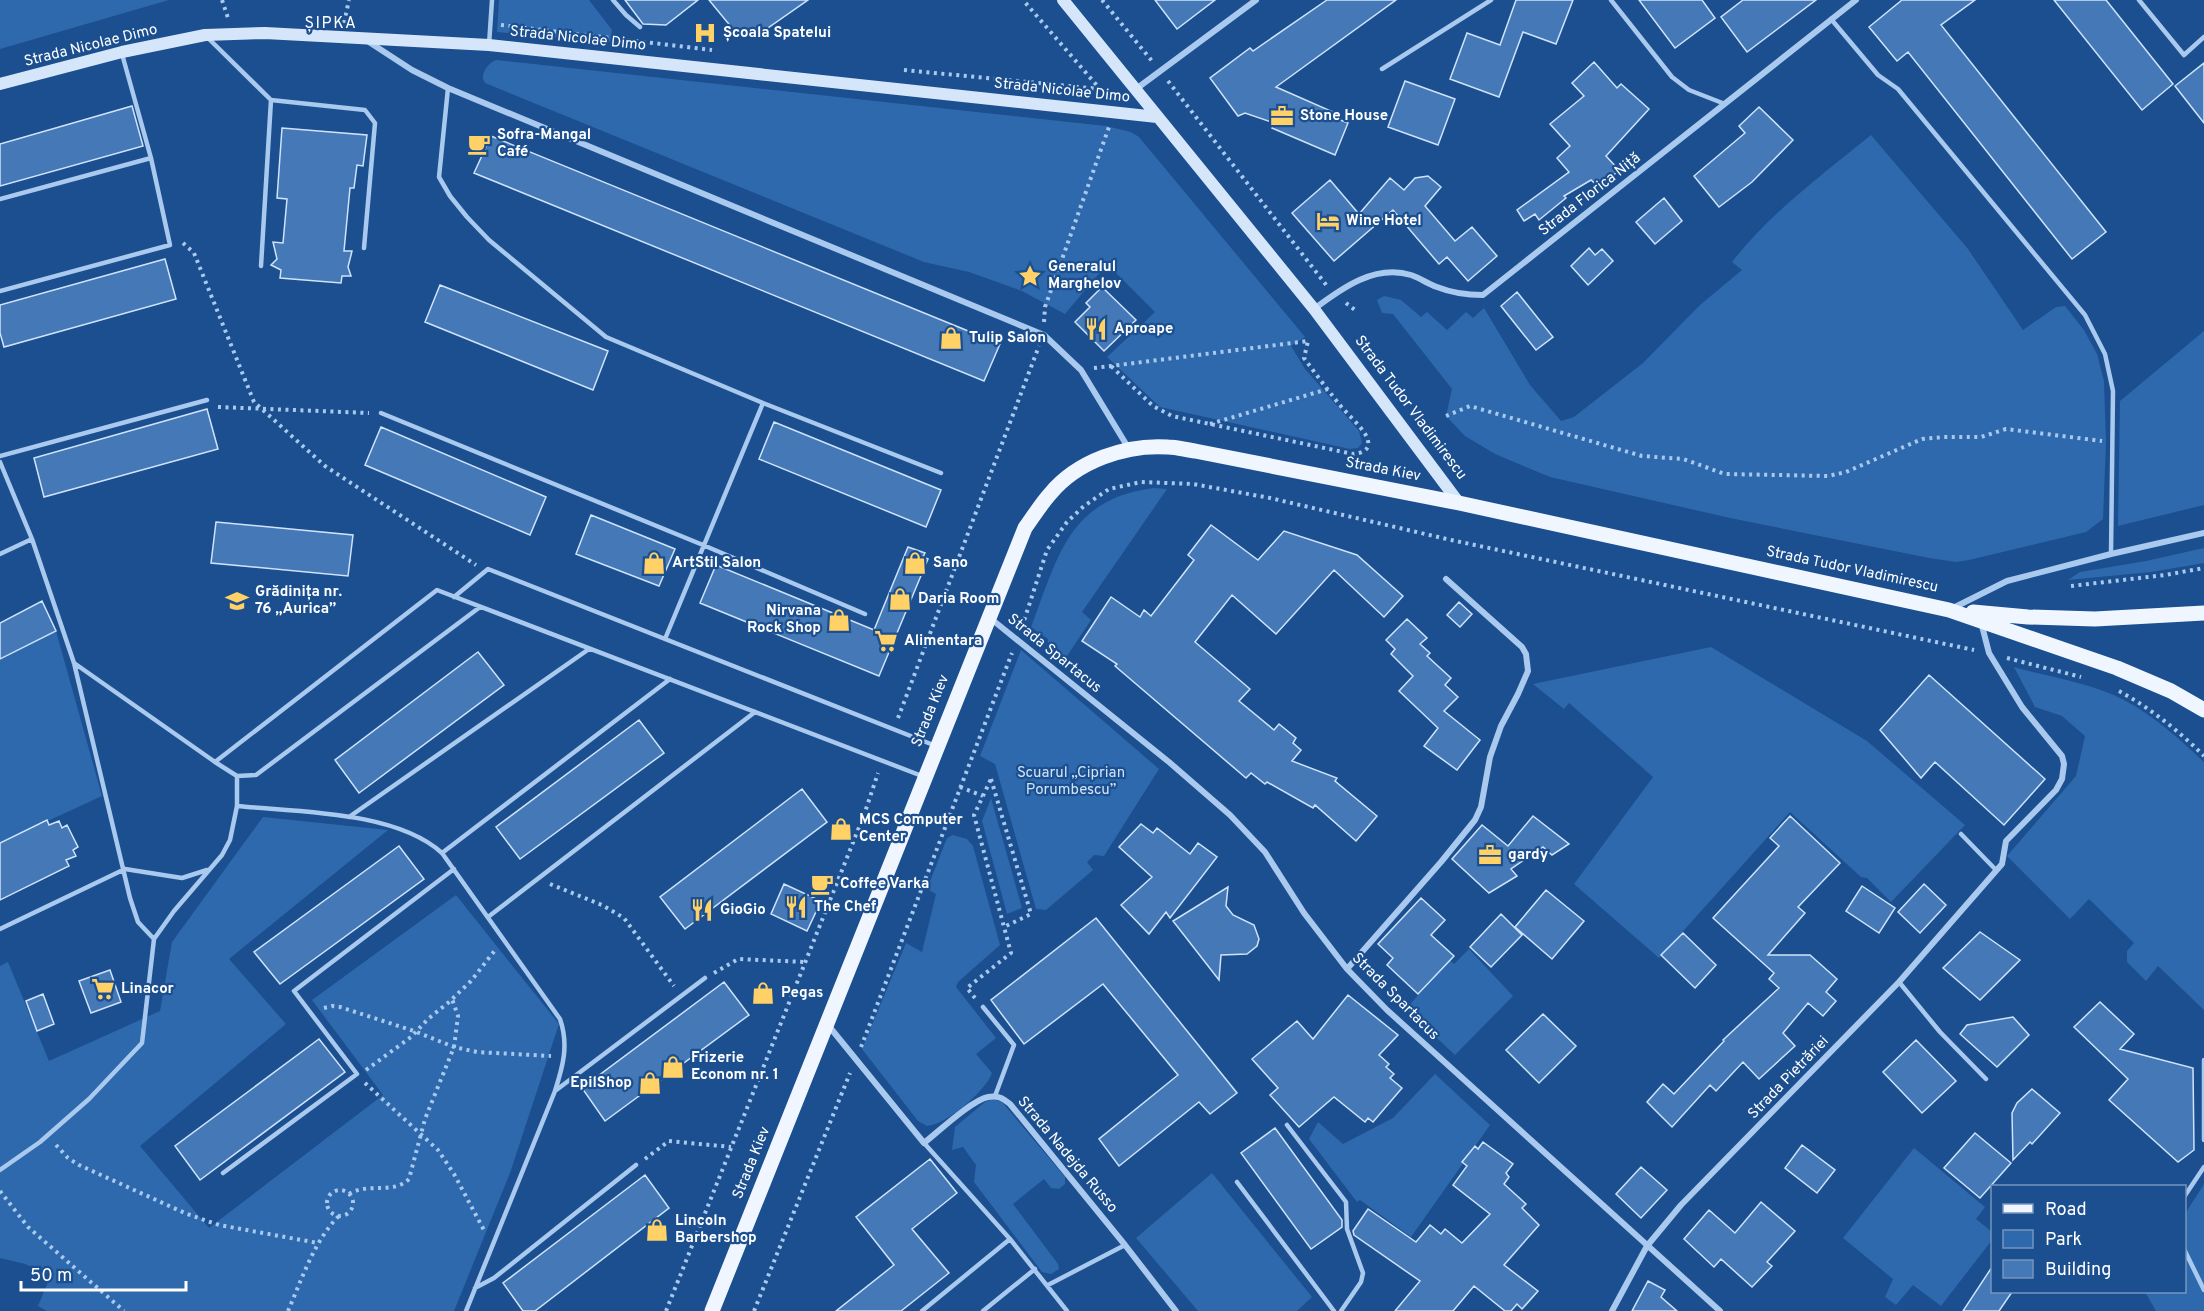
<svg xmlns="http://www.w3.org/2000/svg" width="2204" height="1311" font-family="Overpass,sans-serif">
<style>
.green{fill:#2e69ad}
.building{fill:#4478b7;stroke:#cfe3fa;stroke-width:1.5}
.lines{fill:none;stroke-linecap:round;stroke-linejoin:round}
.path{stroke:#a9c9ee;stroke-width:4;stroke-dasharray:3 4.5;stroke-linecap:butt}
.service{stroke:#a9c9ee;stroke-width:4.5}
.minor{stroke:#a9c9ee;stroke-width:6}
.secondary{stroke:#d6e6fa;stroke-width:12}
.primary{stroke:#f0f6ff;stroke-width:15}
.labels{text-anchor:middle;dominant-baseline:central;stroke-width:4.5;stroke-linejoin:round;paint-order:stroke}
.poi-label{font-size:15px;font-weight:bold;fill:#fff;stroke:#1b4f8f;text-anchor:start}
.street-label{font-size:15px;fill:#fff;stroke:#1b4f8f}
.park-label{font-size:15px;fill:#cfe3fa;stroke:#1b4f8f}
.neighbourhood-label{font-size:16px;letter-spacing:1.5px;fill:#fff;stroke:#1b4f8f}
</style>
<rect width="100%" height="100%" fill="#1b4f8f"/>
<path class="green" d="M0,0H169L0,49Z
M499,0H589L612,30L611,42L497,32Z
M496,60L1106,126L1131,132L1139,137L1305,337L1291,346L1305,369L1359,431L1362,443L1358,448L1350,449L1160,407L1107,357L1155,312L1107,264L1065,314L1022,291L969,272L924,262L485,83L483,79C482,71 489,63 496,60Z
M1871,135L1968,249L2023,330L2056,307L2065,306L2084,330L2097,354L2104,381L2106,442L2103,519L2086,532L1969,560L1956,562L1929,558L1730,518L1550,477L1495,454L1465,436L1446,416L1452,389L1393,314L1382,313L1377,300L1384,296L1401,300L1421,317L1427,312L1447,330L1466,312L1473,318L1484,308L1530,385L1561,421L1574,417L1643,363L1700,305L1742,270L1732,262C1771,212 1822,175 1871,135Z
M2204,331V505L2118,526L2120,401Z
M1154,488L1167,489L1082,612L1091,620L1063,662L1048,650V639L1031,627C1058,557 1068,499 1154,488Z
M2204,548V563L2151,572L2068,580L2080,572L2146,561Z
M56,631L102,796L0,843V659Z
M1711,647L1867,741L1965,825L1891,902L1867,878L1861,877L1790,812L1659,958L1574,884L1653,777L1569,703L1564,709L1533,684Z
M1021,650L1159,769L1104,856L1094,855L1087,862L1093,870L1046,910L1036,909L995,764L980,756Z
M2014,667C2049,677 2092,683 2124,700C2153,715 2181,740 2204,762V1010L2158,966L2146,981L2127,962V951L2134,943L2089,899L2070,919L2007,856L2076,776L2085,736L2062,716L2035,707Z
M991,798L1022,908L1007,914L982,821Z
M263,817L388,830L229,959L286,1024L140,1146L209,1228L383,1095L312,1000L456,895L559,1024L510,1173L454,1311H47L38,1306L51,1275L25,1264L0,1258V966L8,962L49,1061L160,1011L172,942Z
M953,835L967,839L973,846L1000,945L958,982L956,987L996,1038L976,1054L992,1073C985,1092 947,1124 927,1126L918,1121L862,1049L906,943L922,952L936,894L927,889L947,838Z
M1469,949L1513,996L1455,1055L1406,1009L1449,960L1454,964Z
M1435,1074L1490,1125L1411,1237L1360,1200L1357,1202L1309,1139L1318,1122L1343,1144L1393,1118Z
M993,1099L1002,1102L1065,1177V1184L1059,1189L1051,1188L1044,1179L1013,1204L1058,1264L1059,1269L1051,1274L1042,1272L974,1182L976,1165L963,1147L952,1150L955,1127L985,1102Z
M1914,1148L1985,1207L1976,1219L1992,1232V1240L1941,1306L1913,1285L1896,1305L1885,1297L1893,1279L1843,1238Z
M1212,1173L1312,1297L1297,1311H1198L1136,1238Z
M2204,1184V1311H2156L2145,1292H2184L2185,1214Z"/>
<path class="building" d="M625,0H698L666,25L643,24Z
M709,0H808L758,35L737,34Z
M1155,0H1215L1177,29Z
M1327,0H1396L1276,87L1340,115L1338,119L1348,123L1335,155L1272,128L1274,123L1245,113L1238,116L1210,78L1250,48L1253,51Z
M1516,0H1573L1556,44L1523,32L1499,97L1450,79L1467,33L1500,45Z
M1639,0H1702L1715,18L1675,48Z
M1743,0H1816L1747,52L1721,17Z
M1902,0H1975L1941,25L2106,232L2072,259L1908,52L1897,61L1869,27Z
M2054,0H2106L2173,84L2142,110Z
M1594,62L1617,88L1621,84L1649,109L1606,156L1619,170L1600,188L1591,180L1564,196L1566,198L1539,220L1535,214L1524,221L1517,210L1569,172L1557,158L1570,146L1550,124L1584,96L1572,83Z
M2204,63V123L2175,86Z
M1405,81L1455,99L1438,145L1388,127Z
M132,106L143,146L0,186V144Z
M1759,107L1793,140L1752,182L1719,207L1694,176L1745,133L1739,126Z
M282,128L367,135L363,166L357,165L354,188H350L344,251H352L348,267L351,276H342L341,283L280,278L281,270L271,265L277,259L273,242L283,243L287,199L277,198Z
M491,136L1000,344L984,381L474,173Z
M1428,176L1441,187L1425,206L1455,241L1472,227L1497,256L1468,281L1447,257L1439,264L1393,210L1334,261L1292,213L1330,180L1359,214L1390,178L1404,190L1415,178Z
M1664,198L1682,221L1655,244L1636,222Z
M1589,248L1595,255L1602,249L1613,261L1588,285L1571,266Z
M165,259L176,299L4,347L0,333V305Z
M440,285L608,351L593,390L425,322Z
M1102,287L1136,320L1104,351L1075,322L1090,307L1086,303Z
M1517,292L1553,337L1536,350L1501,306Z
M207,409L218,449L44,497L34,458Z
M774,422L941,490L926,527L759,459Z
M381,427L546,497L530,535L365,465Z
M591,515L675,549L659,586L576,554Z
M216,522L353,535L348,576L211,563Z
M1211,525L1258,560L1284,531L1357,555L1403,596L1384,617L1334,570L1276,634L1232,595L1195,642L1250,689L1239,701L1274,730L1279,724L1296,738L1293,743L1301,750L1292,761L1337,778L1335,781L1377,816L1356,841L1315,805L1313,808L1267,782L1265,784L1251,773L1246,778L1115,666L1117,664L1082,641L1111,597L1140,617L1144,610L1151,616L1194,560L1188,555Z
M908,547L925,553L923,557L928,559L879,676L700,603L716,565L874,630Z
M42,601L56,631L0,659V623Z
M1459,602L1472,614L1460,627L1447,615Z
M1407,619L1427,638L1420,644L1430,653L1427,656L1451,678L1445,685L1458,697L1444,711L1480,740L1457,770L1424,746L1438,728L1399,691L1413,676L1391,654L1395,649L1386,640Z
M478,652L504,685L359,793L335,760Z
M1929,675L2045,779L2004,825L1935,762L1921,778L1880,730Z
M639,720L664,753L520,859L496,827Z
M802,789L827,822L685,929L660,897Z
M1533,816L1569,844L1552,855L1543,847L1511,869L1517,876L1489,893L1452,859L1482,825L1508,846Z
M1790,816L1840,863L1798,907L1805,913L1768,955H1810L1837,979L1826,992L1836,1001L1823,1016L1808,1003L1783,1033L1795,1046L1759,1079L1743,1062L1716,1091L1710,1085L1672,1127L1647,1102L1663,1084L1674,1094L1724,1041L1723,1040L1779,988L1769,979L1774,973L1713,918L1779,846L1770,838Z
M47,820L49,825L59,821L62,828L67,825L78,847L73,850L76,856L66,860L69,866L0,900V843Z
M1141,824L1153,833L1157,828L1190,854L1198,843L1217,857L1170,918L1166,912L1149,934L1121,905L1152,877L1119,847Z
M399,846L424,879L280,984L254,952Z
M784,884L821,901L807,931L771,914Z
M1924,884L1946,905L1920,933L1898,912Z
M1862,886L1895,908L1879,933L1846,911Z
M1228,887L1226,906L1233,915L1254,925L1259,939L1257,946L1247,954L1221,955L1219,980L1173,921Z
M1546,890L1584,921L1552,959L1515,927Z
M1421,898L1445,920L1431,935L1454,956L1418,994L1387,965L1393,958L1378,944Z
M1501,914L1522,935L1491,967L1470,947Z
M1096,918L1237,1093L1210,1114L1199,1102L1119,1166L1099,1139L1178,1075L1103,984L1024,1044L991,1000Z
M1980,932L2020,960L1980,1000L1943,968Z
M1683,933L1716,965L1695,988L1661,955Z
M110,970L121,1002L91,1013L79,981Z
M724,982L749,1015L605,1121L582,1088Z
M43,994L54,1024L37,1031L26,1001Z
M1348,995L1398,1035L1379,1055L1389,1064L1386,1067L1394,1074L1390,1078L1402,1088L1373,1122L1368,1118L1365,1122L1334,1097L1299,1127L1270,1095L1278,1088L1252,1059L1297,1021L1313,1039Z
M2100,1002L2134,1034L2120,1049L2193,1068L2194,1150L2178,1162L2109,1100L2128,1079L2074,1027Z
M1543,1014L1576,1046L1539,1083L1506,1050Z
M2013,1017L2029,1035L1997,1067L1960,1034L1967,1025Z
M319,1039L345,1072L200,1180L175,1146Z
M1916,1040L1956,1081L1922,1113L1883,1072Z
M2032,1089L2060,1113L2032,1144L2030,1142L2013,1160L2012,1113L2017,1103Z
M1275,1128L1342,1220V1227L1311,1249L1241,1153Z
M1975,1133L2011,1163L1980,1198L1944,1168Z
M1483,1142L1513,1164L1506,1173L1509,1177L1504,1184L1526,1204L1522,1208L1539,1225L1504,1265L1538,1291L1522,1309L1517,1304L1511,1311H1505L1474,1286L1453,1311H1395L1420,1281L1354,1235L1353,1231L1368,1209L1416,1242L1430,1225L1441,1234L1445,1229L1462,1243L1490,1214L1453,1185L1467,1166L1462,1162L1475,1146L1478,1149Z
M1802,1145L1835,1170L1817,1193L1785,1168Z
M930,1159L957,1193L912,1229L949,1273L901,1311H836L894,1265L856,1217Z
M1641,1167L1667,1190L1641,1218L1616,1194Z
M645,1175L669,1208L535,1311H523L503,1283Z
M1761,1202L1795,1231L1767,1262L1772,1266L1752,1287L1721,1259L1714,1267L1684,1239L1709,1210L1735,1233Z
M1992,1267V1292H2012L1999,1311H1963Z
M1648,1281L1665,1290L1661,1297L1677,1311H1632Z"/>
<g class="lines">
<path class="path" d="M222,0L228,18
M1102,0L1152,61
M344,23L349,0
M501,25L712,50
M904,70L1100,89L1023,0
M1168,81L1327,286
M183,243L194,253L254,402L325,466L476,565
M1346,303L1355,310
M1044,322L1045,307L1109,127
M1094,368L1111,366L1308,341L1304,358C1315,373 1327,389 1339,404C1345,412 1367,431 1368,441C1370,451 1361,453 1353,454L1172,416L1153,406L1111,366
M218,407L369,413
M1446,416L1470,406L1642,456L1683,459L1725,474L1828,476L1846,472L1922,439L1944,437H1981L2006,429L2102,441
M1210,424L1328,389
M2071,586L2165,575L2204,568
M1022,627L1047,550L1067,522L1084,506L1109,489L1141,482L1193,484L1270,498L1451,540L1974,650
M2007,658L2081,677
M2119,691C2150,708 2179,731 2204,756
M898,718L1039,346
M991,779L1031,914L1004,927L974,815Z
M960,787L983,796
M550,884L602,905L624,918L674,986
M714,973L738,959L805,962
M975,998L967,988L1011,953L1004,927
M324,1008L332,1006L340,1007L414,1031L454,1047L477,1052L551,1056
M861,1047L1012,653
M366,1070L411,1037L428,1019L449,1002L471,981L496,949
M365,1083L438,1150L454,1174L485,1232
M56,1145L68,1158L79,1165L187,1214L219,1225L318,1243
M645,1159L669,1141L731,1147
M327 1203a13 13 0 1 1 26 0a13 13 0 1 1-26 0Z
M0,1191L28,1227L124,1311
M349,1194C368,1182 393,1195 409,1179L425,1119L454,1047L458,1016L452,999
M288,1311C301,1281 315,1239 339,1216
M666,1311L864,815L878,773
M754,1311L850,1073"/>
<path class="service" d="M613,0L626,15L640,27
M1611,0L1672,77L1689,90L1725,104
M2139,0L2184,55L2204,37
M1831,19L1878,75L1898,89L2085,315L2105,354L2113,391L2111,554
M208,38L271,100L261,266
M489,45L492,0
M1382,69L1491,0
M448,88L439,177L450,196L467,217L489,240L606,337L763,403L665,639
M271,100L365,110L375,123L364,248
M0,199L151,158
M0,291L170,245L151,158L122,54
M763,403L941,473
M381,413L703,545L865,614
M0,456L207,400
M0,462L32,539L0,554
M32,539L74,663L130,898L138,922L154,939
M454,597L488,569L936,746
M74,663L215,762L437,590L922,776
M215,762L237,776
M237,806C298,812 396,811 442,853L560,1019C569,1045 563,1066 555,1091L466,1311
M349,817L589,649
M1961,834L1996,870
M442,853L670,679
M488,917L755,712
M0,929L125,869L182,878L207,870
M1899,982L1940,1032L1986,1079
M983,1007L1014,1045L995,1096
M2204,1060V1140
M555,1091L705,978
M1287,1125L1346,1202L1347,1229L1363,1273L1361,1282L1341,1311
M0,1170L40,1142L89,1099L142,1043L154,939L174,911L222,855L230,840L237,806V776L256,775L480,607
M223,1173L357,1074L294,991L454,869
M1237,1182L1334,1311
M2184,1197L2204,1167
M1010,1239L1067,1311
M2184,1249L2204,1290
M1048,1285L1125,1245
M475,1288L494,1278L636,1165
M922,1311L1010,1239L924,1143
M983,1311L1035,1269"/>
<path class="minor" d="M369,42L412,70L448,88L1044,335L1081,370L1129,449
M1136,89L1256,0
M1314,309C1342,288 1375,264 1411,275C1420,278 1428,284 1437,287C1452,293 1467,295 1483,295L1856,0
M1953,608L2007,581L2111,554L2204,533
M990,618L1169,762L1230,815L1265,852L1304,913L1347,969L1387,1010L1720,1311
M1347,969L1441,862L1475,820L1481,807L1490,757L1501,726L1518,694L1528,671L1526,654L1522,647L1446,579
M828,1025L924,1143C938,1132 972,1100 988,1097C997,1095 1003,1098 1010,1104L1125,1245L1176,1311
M1612,1311L1647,1246L1681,1205L1899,982L2002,864L2006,841L2056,790L2062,779L2064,764L2062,756L2022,707L1989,653L1981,622"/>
<path class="secondary" d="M1063,0L1314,309L1459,503
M0,84L122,52L205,35L265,33L489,45L1157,117"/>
<path class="primary" d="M1973,612L2028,617L2095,619L2204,613
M712,1311L1025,528C1033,517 1041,504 1050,494C1077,461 1126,444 1168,447C1177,447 1186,450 1195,451L1459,503L1949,610L2117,668L2171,691L2204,710"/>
</g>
<defs>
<g id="hospital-bare" transform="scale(1.8)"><path d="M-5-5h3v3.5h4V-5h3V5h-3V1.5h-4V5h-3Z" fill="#ffd166" stroke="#1b4f8f" stroke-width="2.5" paint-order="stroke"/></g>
<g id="office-bare" transform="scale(1.8)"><path d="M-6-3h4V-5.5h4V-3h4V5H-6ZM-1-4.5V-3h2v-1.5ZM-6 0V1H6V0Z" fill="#ffd166" stroke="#1b4f8f" stroke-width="2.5" paint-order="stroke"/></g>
<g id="cafe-bare" transform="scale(1.8)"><path d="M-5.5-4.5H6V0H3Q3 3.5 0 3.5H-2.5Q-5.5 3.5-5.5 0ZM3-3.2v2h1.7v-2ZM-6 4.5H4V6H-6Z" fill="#ffd166" stroke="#1b4f8f" stroke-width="2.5" paint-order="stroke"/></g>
<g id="hotel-bare" transform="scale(1.8)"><path d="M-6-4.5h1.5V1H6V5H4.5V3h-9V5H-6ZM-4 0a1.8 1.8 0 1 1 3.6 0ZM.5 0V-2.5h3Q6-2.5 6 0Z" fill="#ffd166" stroke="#1b4f8f" stroke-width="2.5" paint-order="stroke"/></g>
<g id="sight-bare" transform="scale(1.8)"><path d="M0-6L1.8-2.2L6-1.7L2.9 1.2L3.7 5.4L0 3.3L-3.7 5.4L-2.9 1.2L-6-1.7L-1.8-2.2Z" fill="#ffd166" stroke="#1b4f8f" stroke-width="2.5" paint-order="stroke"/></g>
<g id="restaurant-bare" transform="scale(1.8)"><path d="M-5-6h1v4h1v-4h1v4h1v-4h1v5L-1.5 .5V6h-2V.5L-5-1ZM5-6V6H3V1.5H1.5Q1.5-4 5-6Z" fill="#ffd166" stroke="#1b4f8f" stroke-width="2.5" paint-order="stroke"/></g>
<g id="shop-bare" transform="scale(1.8)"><path d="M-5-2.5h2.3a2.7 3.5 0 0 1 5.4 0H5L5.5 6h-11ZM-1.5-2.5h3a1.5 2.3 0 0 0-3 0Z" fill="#ffd166" stroke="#1b4f8f" stroke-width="2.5" paint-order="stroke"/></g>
<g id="school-bare" transform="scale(1.8)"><path d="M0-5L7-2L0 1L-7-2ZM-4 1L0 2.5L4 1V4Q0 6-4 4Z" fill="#ffd166" stroke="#1b4f8f" stroke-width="2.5" paint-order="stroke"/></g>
<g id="supermarket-bare" transform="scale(1.8)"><path d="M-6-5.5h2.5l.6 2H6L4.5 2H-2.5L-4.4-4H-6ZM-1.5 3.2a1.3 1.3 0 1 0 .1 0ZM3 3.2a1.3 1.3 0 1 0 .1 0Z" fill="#ffd166" stroke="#1b4f8f" stroke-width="2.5" paint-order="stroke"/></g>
</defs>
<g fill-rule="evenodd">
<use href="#hospital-bare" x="705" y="33"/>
<use href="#office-bare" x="1282" y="116"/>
<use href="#cafe-bare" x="479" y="144"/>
<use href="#hotel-bare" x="1328" y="221"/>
<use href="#sight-bare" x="1030" y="276"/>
<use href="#restaurant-bare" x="1096" y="329"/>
<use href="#shop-bare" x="951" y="338"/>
<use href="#shop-bare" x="654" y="563"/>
<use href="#shop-bare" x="915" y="563"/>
<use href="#shop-bare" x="900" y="599"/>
<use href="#school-bare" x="237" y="601"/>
<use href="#shop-bare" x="839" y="620"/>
<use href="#supermarket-bare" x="886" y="641"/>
<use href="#shop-bare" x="841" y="829"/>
<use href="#office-bare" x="1490" y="855"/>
<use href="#cafe-bare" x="822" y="884"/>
<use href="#restaurant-bare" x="796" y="907"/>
<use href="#restaurant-bare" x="702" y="910"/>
<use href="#supermarket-bare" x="103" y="989"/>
<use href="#shop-bare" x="763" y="993"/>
<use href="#shop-bare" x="673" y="1067"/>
<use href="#shop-bare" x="650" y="1083"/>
<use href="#shop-bare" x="657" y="1230"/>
</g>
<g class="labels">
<g class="poi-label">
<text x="723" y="33">Școala Spatelui</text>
<text x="1300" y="116">Stone House</text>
<text x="497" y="135">Sofra-Mangal<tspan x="497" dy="17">Café</tspan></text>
<text x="1346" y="221">Wine Hotel</text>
<text x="1048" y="267">Generalul<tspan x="1048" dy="17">Marghelov</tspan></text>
<text x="1114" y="329">Aproape</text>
<text x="969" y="338">Tulip Salon</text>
<text x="672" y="563">ArtStil Salon</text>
<text x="933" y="563">Sano</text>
<text x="255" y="592">Grădinița nr.<tspan x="255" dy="17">76 „Aurica”</tspan></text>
<text x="918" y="599">Daria Room</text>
<text x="821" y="611" text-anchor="end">Nirvana<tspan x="821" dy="17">Rock Shop</tspan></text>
<text x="904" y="641">Alimentara</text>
<text x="859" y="820">MCS Computer<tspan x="859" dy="17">Center</tspan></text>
<text x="1508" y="855">gardy</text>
<text x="840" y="884">Coffee Varka</text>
<text x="814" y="907">The Chef</text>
<text x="720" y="910">GioGio</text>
<text x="121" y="989">Linacor</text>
<text x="781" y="993">Pegas</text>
<text x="691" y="1058">Frizerie<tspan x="691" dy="17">Econom nr. 1</tspan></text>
<text x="632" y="1083" text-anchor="end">EpilShop</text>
<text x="675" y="1221">Lincoln<tspan x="675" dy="17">Barbershop</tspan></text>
</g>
<g class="street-label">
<text transform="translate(578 39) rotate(6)">Strada Nicolae Dimo</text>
<text transform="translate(91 46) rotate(-14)">Strada Nicolae Dimo</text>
<text transform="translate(1062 91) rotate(6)">Strada Nicolae Dimo</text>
<text transform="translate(1590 195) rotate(-38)">Strada Florica Niță</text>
<text transform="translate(1410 408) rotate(53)">Strada Tudor Vladimirescu</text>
<text transform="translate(1383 470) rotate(11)">Strada Kiev</text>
<text transform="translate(1852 570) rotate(12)">Strada Tudor Vladimirescu</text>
<text transform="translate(1054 654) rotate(39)">Strada Spartacus</text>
<text transform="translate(931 711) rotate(-68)">Strada Kiev</text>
<text transform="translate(1395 997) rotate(45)">Strada Spartacus</text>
<text transform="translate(1789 1078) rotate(-46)">Strada Pietrăriei</text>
<text transform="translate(1067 1155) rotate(50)">Strada Nadejda Russo</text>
<text transform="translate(752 1163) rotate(-68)">Strada Kiev</text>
</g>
<g class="park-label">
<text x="1071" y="773">Scuarul „Ciprian<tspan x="1071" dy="17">Porumbescu”</tspan></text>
</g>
<g class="neighbourhood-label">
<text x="331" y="24">ȘIPKA</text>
</g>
</g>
<rect x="1991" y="1185" width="195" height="108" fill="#1b4f8f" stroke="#7695bc" stroke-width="1.5"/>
<rect x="2003" y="1204" width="30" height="9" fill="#f0f6ff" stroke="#7695bc" stroke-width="1.5"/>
<text x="2045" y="1215" font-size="18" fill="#ffffff">Road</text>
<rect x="2003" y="1230" width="30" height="18" fill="#2e69ad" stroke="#7695bc" stroke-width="1.5"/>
<text x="2045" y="1245" font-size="18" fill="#ffffff">Park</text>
<rect x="2003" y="1260" width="30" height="18" fill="#4478b7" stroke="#7695bc" stroke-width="1.5"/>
<text x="2045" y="1275" font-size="18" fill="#ffffff">Building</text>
<path d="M21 1281v9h165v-9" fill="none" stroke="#ffffff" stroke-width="3"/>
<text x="30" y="1281" font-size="18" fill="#ffffff" stroke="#1b4f8f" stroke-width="4.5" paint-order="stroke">50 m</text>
</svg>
